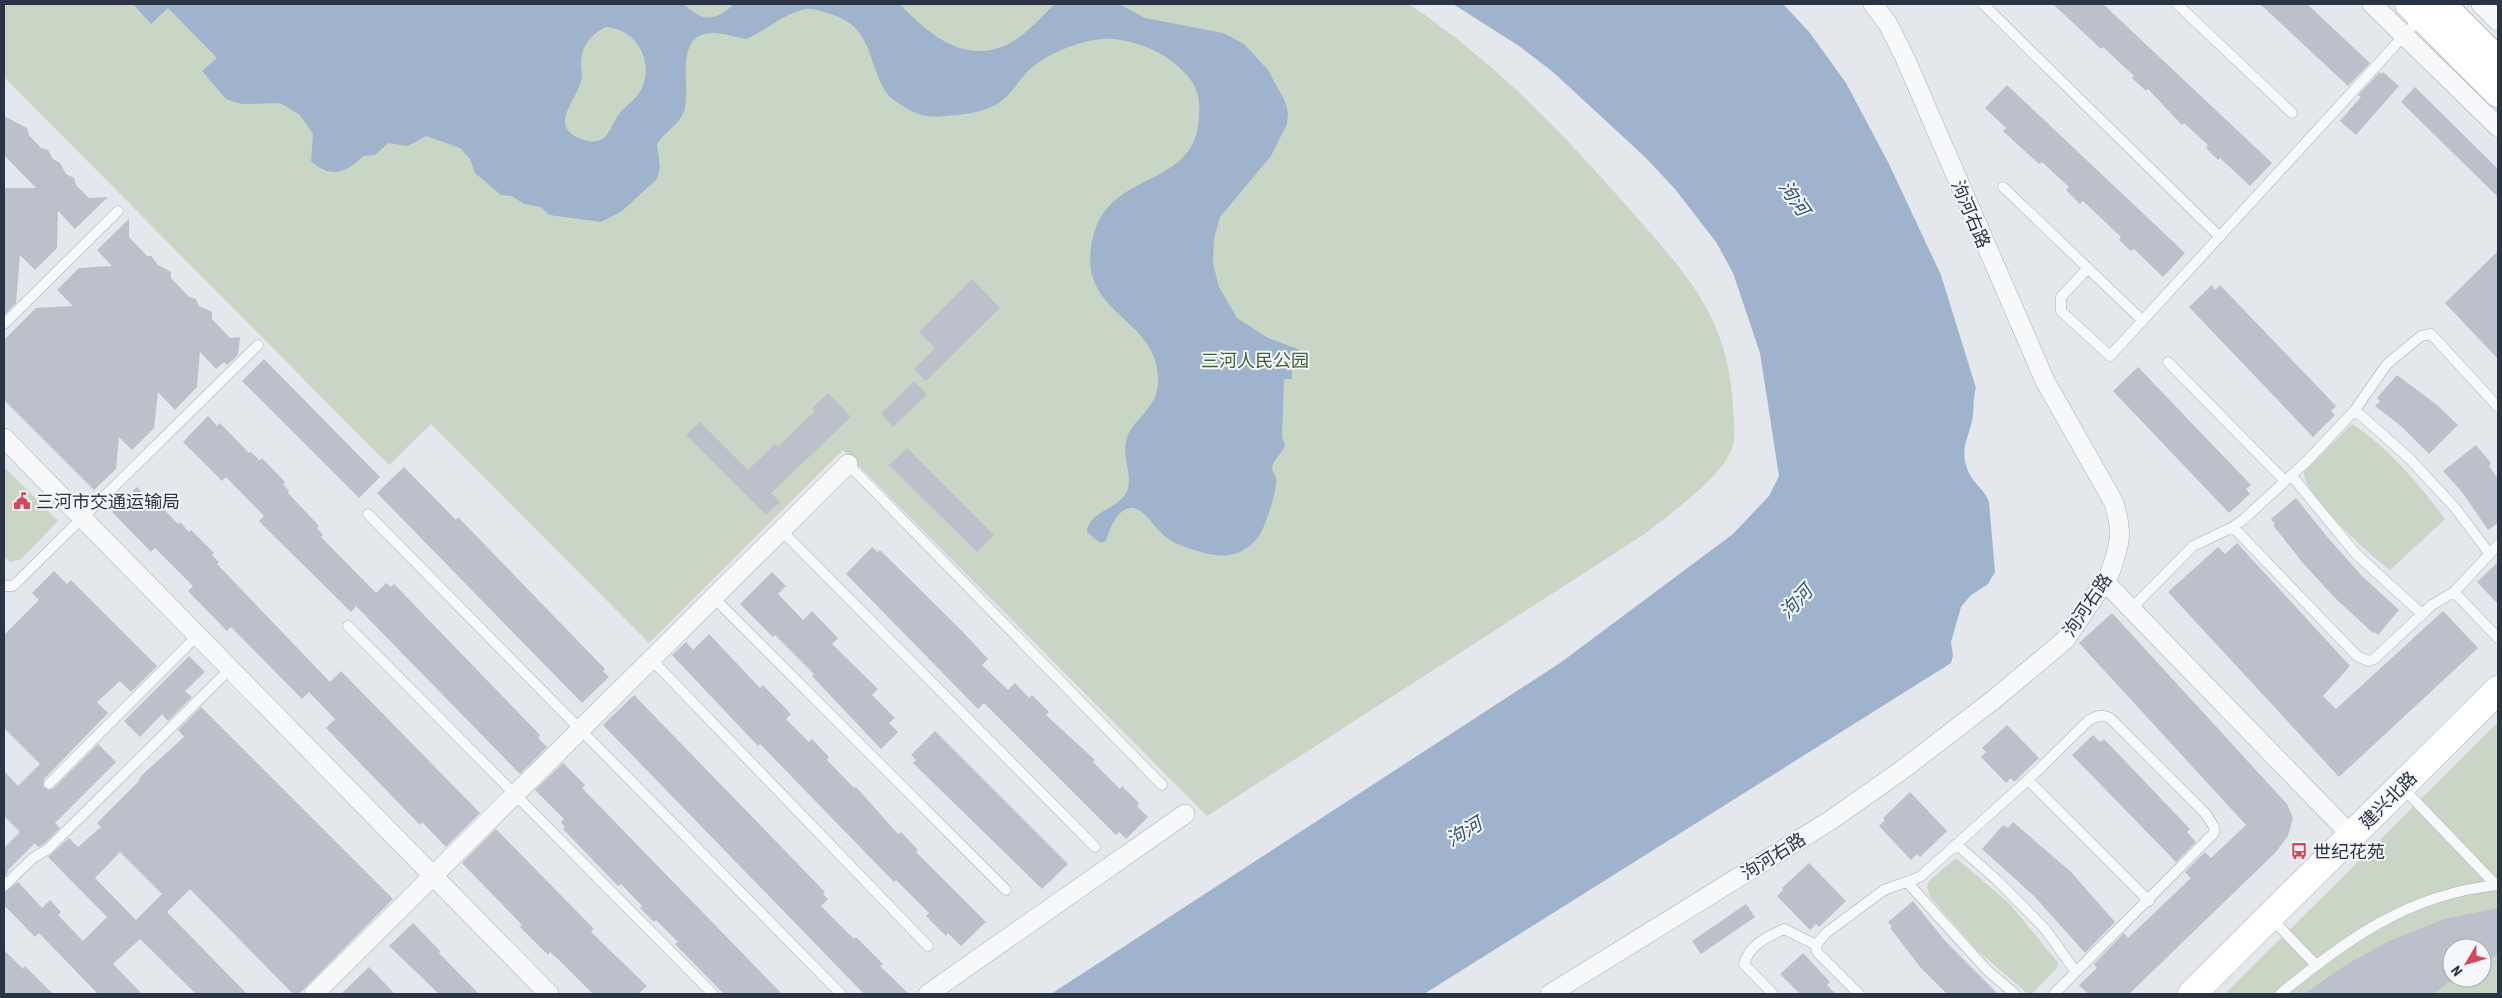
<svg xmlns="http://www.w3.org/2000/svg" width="2502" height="998" font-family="'Roboto Condensed','Noto Sans SC',sans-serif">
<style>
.green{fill:#c9d6c5;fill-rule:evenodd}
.water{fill:#9fb4cc;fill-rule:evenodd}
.building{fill:#bbc0ca;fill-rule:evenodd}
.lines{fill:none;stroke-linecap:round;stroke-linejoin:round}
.lane-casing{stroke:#a9aeb7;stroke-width:11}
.street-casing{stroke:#a9aeb7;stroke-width:20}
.secondary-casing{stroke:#a9aeb7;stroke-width:29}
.highway-casing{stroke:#8b94a3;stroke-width:29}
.lane{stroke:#f7f8fa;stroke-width:10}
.street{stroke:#f7f8fa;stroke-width:19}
.secondary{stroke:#fff;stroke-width:28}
.highway{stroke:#fff;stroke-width:28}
.labels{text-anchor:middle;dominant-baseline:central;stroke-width:4;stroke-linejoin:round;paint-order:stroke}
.street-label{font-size:18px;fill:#2b3445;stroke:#f4f6f9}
.park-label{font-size:18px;fill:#3f6138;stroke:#f4f6f9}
.poi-label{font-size:18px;fill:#2b3445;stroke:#f4f6f9;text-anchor:start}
.water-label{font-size:19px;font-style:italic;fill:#34527a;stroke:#f4f6f9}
</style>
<rect width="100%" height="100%" fill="#e4e7ec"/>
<path class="green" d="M4,4H1409C1494,61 1565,135 1632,212C1659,243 1690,276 1709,313C1724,342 1732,376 1733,408C1734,421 1737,440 1730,453C1717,481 1671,513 1646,533L1207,816L843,450L649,643L431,424L389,465L4,77Z
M2352,424C2389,448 2419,484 2445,519L2390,570C2372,557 2301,493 2304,472Z
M4,467L58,521L21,559L10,562L4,557Z
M2498,722V994H2225ZM2452,948H2482V978H2452Z
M1956,858L2010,904L2058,963L2057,968L2033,993L2028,994L1978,951L1930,897L1927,887L1929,881Z"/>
<path class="water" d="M133,4H684C702,22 715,22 734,4H900C933,40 975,71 1022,35C1034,26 1044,14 1055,4H1119L1145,18L1223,33L1244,44L1268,70L1285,101L1288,112L1287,124L1271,156L1220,217L1214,239L1213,263L1219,287L1237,318L1268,338L1298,349L1302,353V370H1292V379H1284L1282,437L1285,445C1283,452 1276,457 1273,464C1270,471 1275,473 1276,478C1278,488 1265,528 1259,536C1240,561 1217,558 1191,549C1184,546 1175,544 1170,540C1159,533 1152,521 1143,513C1123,496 1110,526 1106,541L1100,543L1087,532C1088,513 1115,509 1125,495C1135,479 1122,459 1126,441C1131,419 1156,411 1158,384C1162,315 1073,317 1093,237C1110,167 1197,191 1199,115C1200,103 1198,89 1190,79C1171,55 1144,43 1114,39C1089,36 1046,53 1028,71C1017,82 1009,99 993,106C979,113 961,115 945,116C932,118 919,116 908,109C900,104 891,100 886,92C866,59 873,25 827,13C820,11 813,8 805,9C783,14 767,30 746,39C735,37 724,33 712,33C672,34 692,89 684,111C679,126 665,131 657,144L660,167L657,179L622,211L601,222L549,215L541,207L524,204L512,196L501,195L475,173L470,159L460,148L426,136L408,146L388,143L375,155L363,156C347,173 330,179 311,161L313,134L300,115L280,103L243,104L234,102L225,98L202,71L217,58L168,8L151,24ZM606,27C636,29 654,60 642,88C637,99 626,105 619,114C609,128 608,147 584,140C546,128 576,102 581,81C583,75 581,69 581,62C582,45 591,34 606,27Z
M1453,4H1783L1810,33L1846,83L1888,162L1941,275L1976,388C1973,397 1974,405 1973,415C1971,435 1957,449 1969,473C1974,484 1985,490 1989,502L1995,572L1988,584L1970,596L1961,607L1951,642L1953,656L1951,663L1424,994H1051L1560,663L1733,534L1769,496L1779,476L1760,353L1733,273L1716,242L1675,189L1645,157L1553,72L1519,46Z"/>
<path class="building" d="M2053,4H2103L2272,163L2250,186L2220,158L2218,160L2206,148L2208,145L2184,123L2182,125L2148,89L2146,91L2132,78L2134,76L2103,47L2101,49Z
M2260,4H2307L2370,63L2348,86Z
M2380,72L2382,74L2383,72L2399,86L2356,135L2340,121L2361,97L2358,95Z
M2007,85L2185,253L2163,277L2134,249L2131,251L2119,240L2121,237L2083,201L2080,204L2066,190L2069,187L2042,162L2039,164L2003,131L2006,128L1985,108Z
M2415,87L2498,169V197L2401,102Z
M4,116L27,128L29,135L41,148L48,150L53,159L60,163L66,174L74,178L76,185L89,198L108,197L75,229L58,211L57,248L35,270L20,255L16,303L4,315V188H36L4,155Z
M129,219V237L147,256H151L158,265L171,272V278L189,297L196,299L199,306L212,312V319L230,338L240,337L238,355L227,365L224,362L216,369L200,352L197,387L175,410L158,392L154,428L132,450L119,437L116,469L94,490L4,400V340L36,308L73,306L57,290L79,268L112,266L97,250Z
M2498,251V359L2445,303Z
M972,279L1000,308L926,381L914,369L935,348L919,332Z
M2212,285L2215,290L2220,285L2336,406L2331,411L2335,415L2313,437L2189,307Z
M264,359L380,477L359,498L242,381Z
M2138,367L2251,485L2246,489L2250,494L2229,513L2113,391Z
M2397,375L2437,405L2458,425L2429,454L2401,426L2375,406L2380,401L2377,398Z
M914,381L927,394L893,427L881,414Z
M828,393L851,417L771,493L780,502L766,515L686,435L700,422L748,470L775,444L778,447L815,411L812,408Z
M208,416L217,426L220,423L249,453L251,452L260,461L262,458L285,482L283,484L289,491L288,493L319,526L317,528L323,535L321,537L376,593L386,583L391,587L394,584L540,735L538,738L547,747L520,774L356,606L351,612L276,538L259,521L264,516L226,477L222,481L183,442Z
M2476,445L2491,463L2489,466L2498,479V523L2488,530L2462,492L2443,471Z
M907,448L994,535L977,552L889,465Z
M404,467L456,520L458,517L605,669L603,671L609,677L582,703L377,493Z
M137,487L146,497L149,494L178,524L180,522L189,532L191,530L214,553L212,555L219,562L217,564L330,682L341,671L480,813L446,847L422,822L420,825L326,728L335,719L309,692L302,699L231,627L227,631L188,591L193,586L155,548L151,552L112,512Z
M2296,498L2328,538L2362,576L2399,610L2378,635L2375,632L2373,633L2334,597L2302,562L2273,525L2275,524L2271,519Z
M2237,543L2350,666L2323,696L2336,709L2443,611L2478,648L2339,777L2168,592L2218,547L2225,554Z
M872,547L878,552L880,550L962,631L988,659L982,665L1008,690L1015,683L1029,698L1032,695L1049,712L1046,715L1095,760L1093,762L1120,789L1122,786L1139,803L1137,806L1148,817L1126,839L1119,832L1116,835L984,703L978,709L846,574Z
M2498,562V604L2477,582Z
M54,571L67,584L71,580L157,666L131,692L120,681L97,702L108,713L44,779L43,786L47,790L53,789L98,744L116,762L55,823L60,828L44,844L38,847L35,843L7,871L8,872L4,877V848L20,832L4,816V771L18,786L40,764L4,728V635L39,600L32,593Z
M772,572L786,586L778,594L803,620L812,611L838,638L832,644L878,689L872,695L895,718L889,723L898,732L881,749L812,676L814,674L775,635L773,637L740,604Z
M2112,613L2287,804L2293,818L2288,836L2275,853L2129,994H2088L2079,985L2097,968L2094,964L2124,933L2128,938L2191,878L2185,872L2205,852L2211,858L2246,825L2079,643Z
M709,634L760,688L763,685L791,714L786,719L809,742L812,739L829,757L827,760L854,788L856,787L898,834L901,832L918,850L916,852L986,922L961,946L948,933L946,936L926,916L929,913L896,880L894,882L760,744L758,746L672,655L686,642L693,650Z
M189,656L205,672L185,691L192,697L168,721L162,714L140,737L124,721Z
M634,695L825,892L823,894L828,899L821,906L854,939L856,937L883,964L880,966L909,994H864L603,725Z
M201,707L393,899L299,994H293L190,889L167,912L247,994H196L140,939L113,964L142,994H98L39,933L35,937L4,905V893L18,882L42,908L50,900L61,912L58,915L83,941L107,917L48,857L69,838L78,847L101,827L97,823L139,781L141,776L184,737L178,730ZM120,852L162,894L136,920L95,878Z
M2007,725L2039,758L2014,782L2011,778L2006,783L1981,757L1986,752L1982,748Z
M935,731L1068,864L1042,889L913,763L916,760L911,755Z
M2093,735L2100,742L2104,739L2190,829L2187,832L2196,842L2176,862L2072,755Z
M563,763L585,785L582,788L782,994H724L675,944L678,942L656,920L654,922L640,908L642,906L621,884L618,886L563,829L565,827L561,822L564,819L535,790Z
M1910,792L1947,831L1920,857L1917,854L1911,860L1879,826L1885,820L1883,818Z
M2013,822L2071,872L2115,922L2085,953L2035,897L1982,849L2003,825L2008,828Z
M496,829L594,929L591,932L647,986L638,994H593L560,961L550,952L548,955L520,927L522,925L462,863Z
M1809,863L1846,901L1819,927L1816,924L1810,930L1777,896L1783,890L1782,888Z
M1913,901L1945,941L1998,994H1947L1921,968L1890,928L1892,927L1888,922Z
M1746,904L1755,917L1701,954L1692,941Z
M2498,908V954L2482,962V948H2452V980L2433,994H2304L2349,963L2389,941L2445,919Z
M413,923L440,951L439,953L479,994H439L389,946Z
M4,950L23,969L25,966L53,994H4Z
M1803,953L1830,982L1827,985L1836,994H1800L1780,974Z
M369,967L395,994H341Z"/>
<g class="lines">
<g class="lane-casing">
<path id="lane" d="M1983,4L2220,237
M2177,4L2292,113
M2003,187L2143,321
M2088,268L2061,297V311L2110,356L2421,17
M4,324L118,211
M2168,362L2285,481
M2355,410L2409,458L2456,509L2489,553
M848,464L1162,785
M2291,475L2356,554L2422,614
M368,514L841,994
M2233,527L2357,656L2368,661L2374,659L2432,605L2454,592L2498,545
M781,530L1095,847
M4,586H13L258,345
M2454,592L2498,638
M713,597L1006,890
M2131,609L2193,546L2233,527L2244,519L2308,460L2355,410L2387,364L2421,336L2431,334L2498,407
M348,626L713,994
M651,659L928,946
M2028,780L2149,901
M49,784L197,636
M2401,786L2496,885
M1956,844L1998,881L2045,929L2076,972
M1907,882L1987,970L2015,994
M4,886L33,858L48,849L230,669
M2270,917L2316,965
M1773,994L1744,964C1750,944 1766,938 1784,929L1816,945
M1859,994L1817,952L1816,945L1826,933L1884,890L1920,877L2028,780L2089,720C2097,716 2102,714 2110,718L2206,814L2214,827V833L2054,994
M2280,994C2347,939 2409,894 2498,885"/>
</g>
<g class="street-casing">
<path id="street" d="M2372,4L2498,127
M2481,4L2498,21
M4,438L549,994
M2105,582L2352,836
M314,994L848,464
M928,994L1185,814
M1550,994L1831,820L1902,770L1992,701L2065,640L2109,575C2120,545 2124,532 2113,501L2045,381L1905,58L1888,24L1873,4"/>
</g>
<g class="secondary-casing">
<path id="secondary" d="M2192,994L2498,690"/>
</g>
<g class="highway-casing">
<path id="highway" d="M2409,4L2498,93
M2441,4L2498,61"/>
</g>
<use href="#lane" class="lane"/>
<use href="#street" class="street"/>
<use href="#secondary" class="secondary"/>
<use href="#highway" class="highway"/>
</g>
<defs>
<g id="civic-bare" transform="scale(1.35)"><path d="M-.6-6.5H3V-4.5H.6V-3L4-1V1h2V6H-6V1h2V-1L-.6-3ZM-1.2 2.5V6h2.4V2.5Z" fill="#d1495b" stroke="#f4f6f9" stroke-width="2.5" paint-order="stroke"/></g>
<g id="bus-bare" transform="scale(1.35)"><path d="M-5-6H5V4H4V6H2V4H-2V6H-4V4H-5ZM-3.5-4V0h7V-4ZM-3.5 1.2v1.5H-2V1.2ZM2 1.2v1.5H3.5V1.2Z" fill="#d1495b" stroke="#f4f6f9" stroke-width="2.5" paint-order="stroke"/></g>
</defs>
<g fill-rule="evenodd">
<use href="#civic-bare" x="22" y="501"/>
<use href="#bus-bare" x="2299" y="851"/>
</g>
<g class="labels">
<g class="street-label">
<text transform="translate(1971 214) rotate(67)">泃河右路</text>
<text transform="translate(2087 605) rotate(-56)">泃河右路</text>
<text transform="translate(2388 800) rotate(-45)">建兴北路</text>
<text transform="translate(1773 856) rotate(-32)">泃河右路</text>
</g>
<g class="park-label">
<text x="1255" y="360">三河人民公园</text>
</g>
<g class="poi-label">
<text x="36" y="501">三河市交通运输局</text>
<text x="2313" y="851">世纪花苑</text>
</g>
<g class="water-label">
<text transform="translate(1794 198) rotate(55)">泃河</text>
<text transform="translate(1796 602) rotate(-47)">泃河</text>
<text transform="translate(1464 832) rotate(-31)">泃河</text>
</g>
</g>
<rect width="2502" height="998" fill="none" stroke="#2b3445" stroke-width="10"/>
<g transform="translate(2467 963) rotate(232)"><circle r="24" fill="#f4f6f9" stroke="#a4a8b1"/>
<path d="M0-4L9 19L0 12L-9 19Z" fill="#d1495b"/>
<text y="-8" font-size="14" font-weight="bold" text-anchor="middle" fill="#2b3445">N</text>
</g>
</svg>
